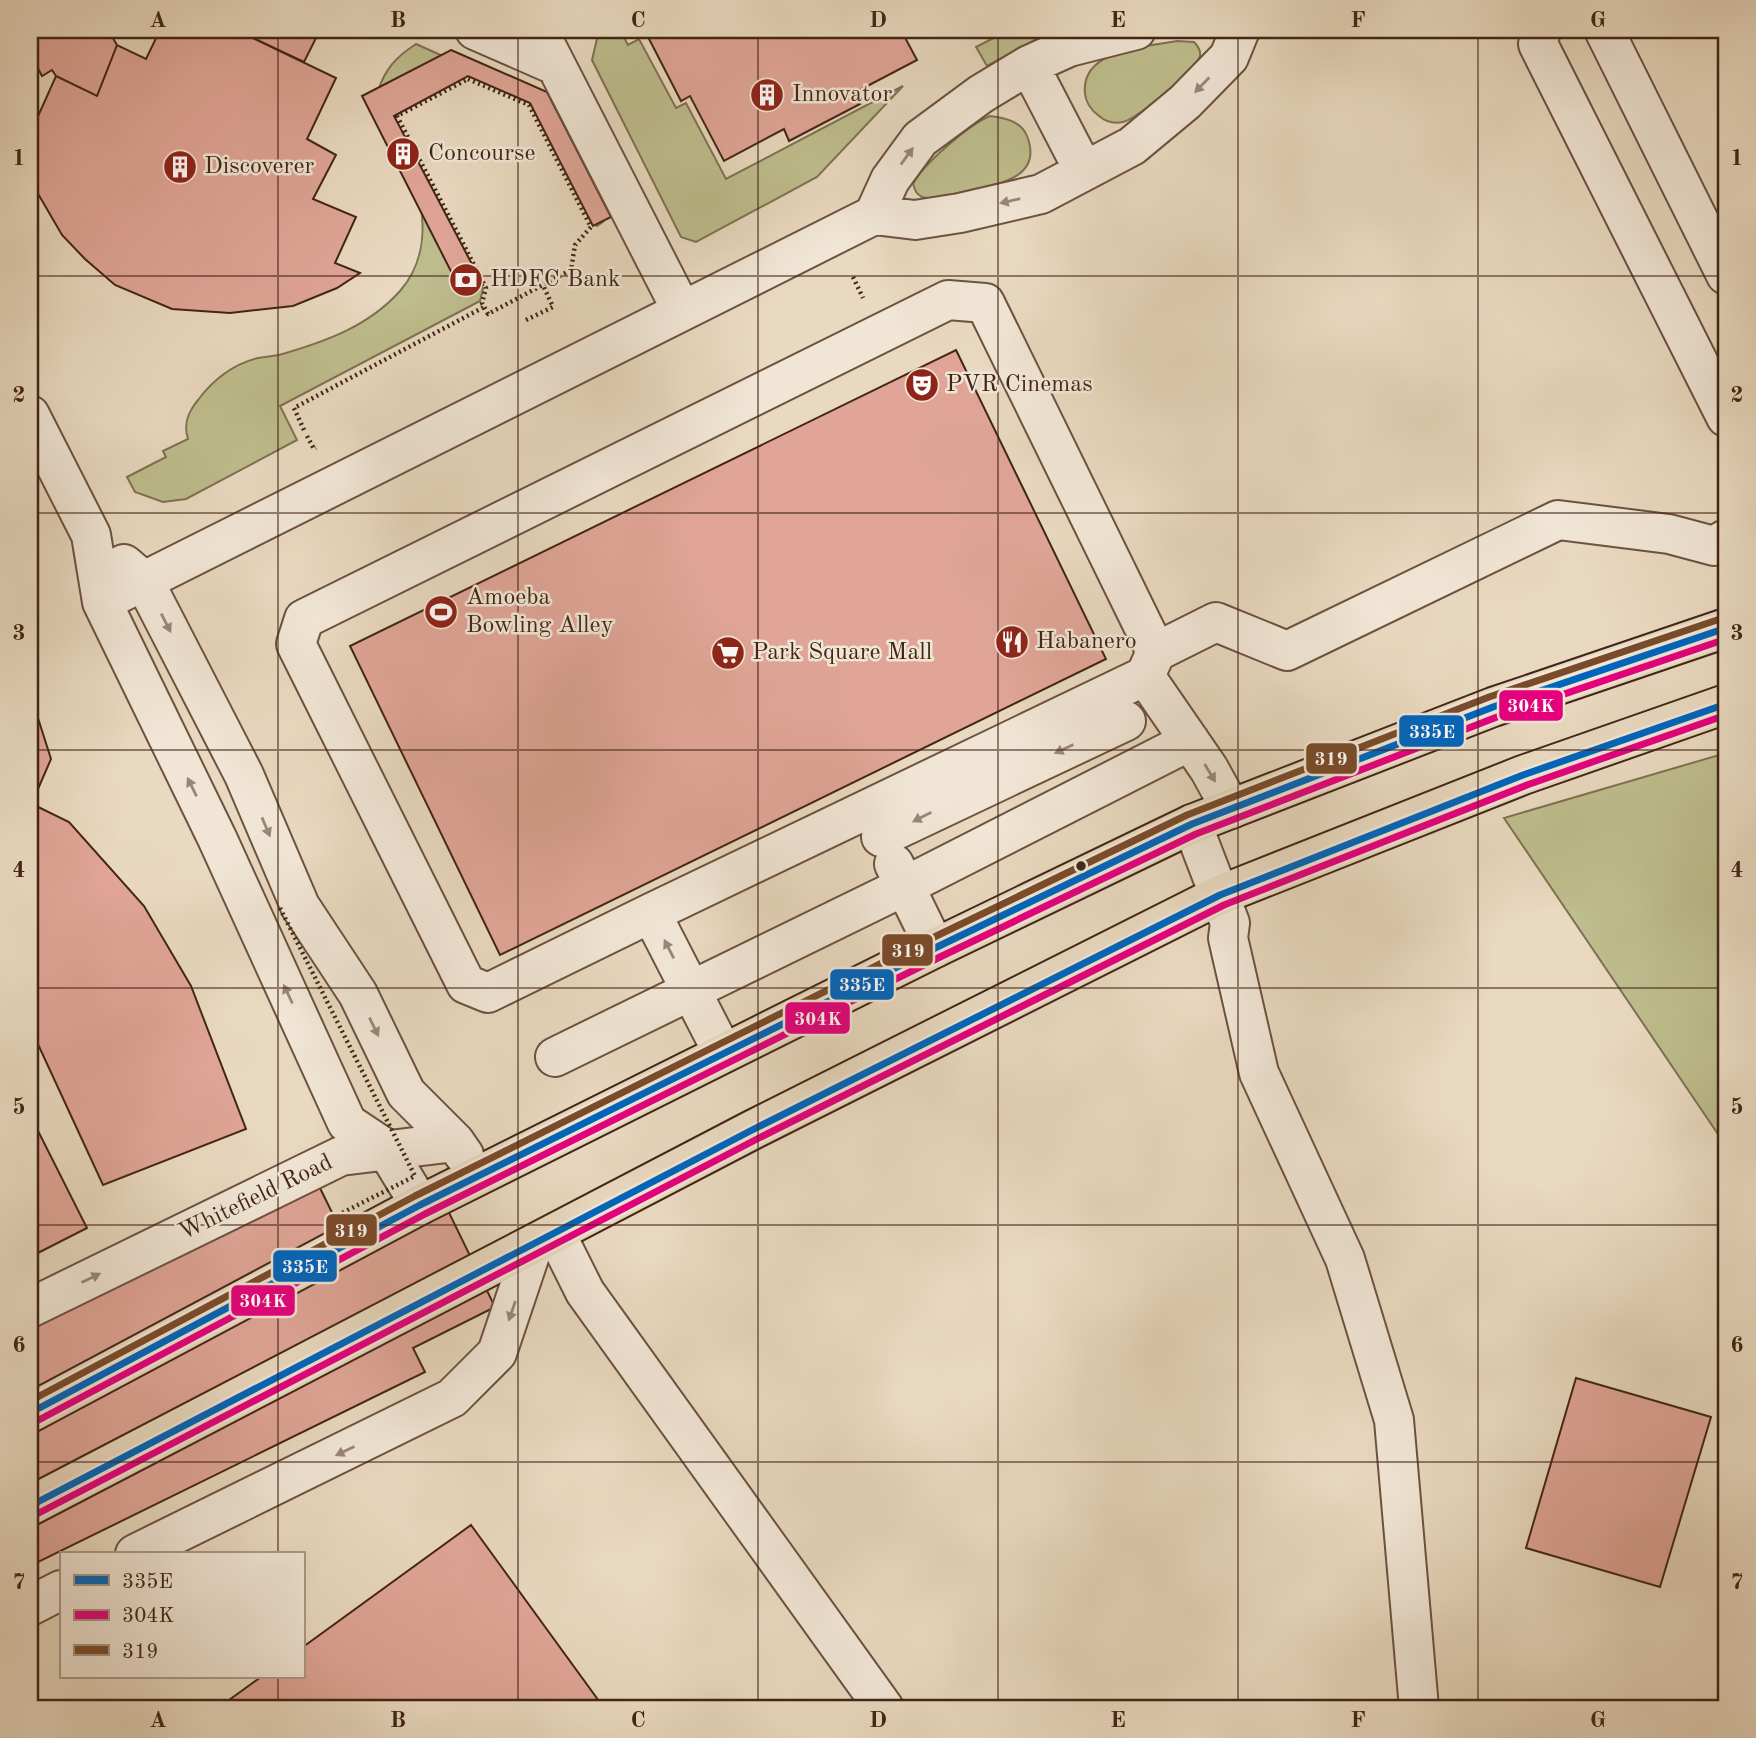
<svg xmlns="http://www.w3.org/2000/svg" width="1756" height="1738" font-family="'Old Standard TT',serif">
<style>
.green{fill:#bebd8d;stroke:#807152;stroke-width:2}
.building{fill:#e0a597;stroke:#422516;stroke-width:2}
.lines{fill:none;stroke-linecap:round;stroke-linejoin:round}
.minor-casing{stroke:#6c5240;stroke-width:42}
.major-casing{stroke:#422516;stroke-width:42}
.path{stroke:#422516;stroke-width:4.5;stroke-dasharray:2 3.5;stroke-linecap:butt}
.minor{stroke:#f1e6d6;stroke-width:38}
.major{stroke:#e9d9c0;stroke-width:38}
.path-bridge{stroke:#422516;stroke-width:4.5;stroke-dasharray:2 3.5;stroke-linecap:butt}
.bus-1-casing{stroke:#f1e6d6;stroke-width:12}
.bus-2-casing{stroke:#f1e6d6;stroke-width:12}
.bus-3-casing{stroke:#f1e6d6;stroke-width:12}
.bus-1{stroke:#0065bd;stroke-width:7}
.bus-2{stroke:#e5007d;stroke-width:7}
.bus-3{stroke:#7a4b2a;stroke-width:7}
.oneway{fill:#9a8676}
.grid{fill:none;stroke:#422516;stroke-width:2;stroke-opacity:0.55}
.bus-dot{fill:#422516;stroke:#f1e6d6;stroke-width:2.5}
.labels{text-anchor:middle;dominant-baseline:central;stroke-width:5;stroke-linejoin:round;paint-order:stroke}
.poi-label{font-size:24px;fill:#422516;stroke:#f1e6d6;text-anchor:start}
.street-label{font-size:24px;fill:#422516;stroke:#f1e6d6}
.line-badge{stroke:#f1e6d6;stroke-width:2.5}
.badge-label{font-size:19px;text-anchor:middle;font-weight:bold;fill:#fff}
.neatline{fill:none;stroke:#422516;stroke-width:2.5}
.grid-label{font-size:23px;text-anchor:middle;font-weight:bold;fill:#422516}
</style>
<rect width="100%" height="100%" fill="#e9d9c0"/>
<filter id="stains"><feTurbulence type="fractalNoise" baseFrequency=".00286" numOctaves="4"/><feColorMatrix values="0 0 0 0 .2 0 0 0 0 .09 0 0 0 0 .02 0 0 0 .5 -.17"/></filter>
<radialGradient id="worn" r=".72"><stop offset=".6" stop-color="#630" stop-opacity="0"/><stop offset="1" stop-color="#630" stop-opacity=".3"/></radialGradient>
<path class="green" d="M599,30H620L628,45L639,39L676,108L686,103L726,179L903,86L817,177L696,242L681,237L592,60Z
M1009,30H1054L987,66L976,47Z
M1177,41L1194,42C1198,46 1201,50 1200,56C1196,70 1138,118 1123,122C1114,124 1106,122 1099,116C1091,110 1086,103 1085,94C1080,49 1146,47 1177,41Z
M416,44L539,99L546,105L603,222L597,226L531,102L468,74L392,115L483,289L480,301L280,406L297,440L186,499L163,502L135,492L127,477L166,457L163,451L188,439C183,424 188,412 198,400C213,380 234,364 258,358C265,357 272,356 279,355C324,342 368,327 400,291C422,266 426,233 420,201L378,91C385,69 396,57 416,44Z
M990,116C1005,118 1021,121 1027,136C1044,179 995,185 966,191C953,194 935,201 922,197C916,194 915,190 913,184C923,164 970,124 990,116Z
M1726,753V1146L1504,818Z"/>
<path class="building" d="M30,30H108L117,45L97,96L56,76L52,70L42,76L30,53Z
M160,30H236L336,78L307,139L336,155L313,199L356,217L335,263L360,273L337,288L293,306L230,313L172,309L115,285L85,259L62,235L30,180V121L35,123L56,76L97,96L117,45L146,59Z
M236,30H320L304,62Z
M653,30H901L917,60L854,93L860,104L789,141L784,129L724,161L690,96L681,101L646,33Z
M451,50L547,92L611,217L593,226L530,103L468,76L394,116L483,285L463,295L362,96Z
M956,350L1106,659L500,955L350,646Z
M30,693L51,759L38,789L30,800Z
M30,803L69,822L144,906L191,986L246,1129L103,1185L30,1027Z
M30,1115L87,1228L30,1257Z
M319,1186L343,1235L437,1188L495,1307L413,1348L425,1372L30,1566V1327Z
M1576,1378L1711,1417L1660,1587L1526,1548Z
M471,1525L604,1708H218L261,1677H303V1647Z"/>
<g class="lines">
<g class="minor-casing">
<path id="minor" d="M475,30L555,65
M538,30L682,311
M1541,30L1538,44L1726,417
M1604,30L1726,275
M1029,65L1084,171
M874,215L890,180L920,139L981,94L1029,65L1069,47L1136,30
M948,300L985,303L1156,652L1145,676L651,913L488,993L466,984L296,644L304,619Z
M30,415L91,535L102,602L217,838L347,1123L386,1149L420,1205
M124,564L144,581L244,775L300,906L358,994L406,1093L455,1142
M102,602L874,215L915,220L960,213L1041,194L1132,146L1185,102L1229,57L1240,30
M1156,652L1216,622L1287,651L1558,520L1669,534L1714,546L1726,539
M1145,676L1209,769L1231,809
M1192,824L1230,923L1228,938L1259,1073L1345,1259L1394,1420L1419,1708
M881,837L1126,721
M894,864L935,948
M651,913L723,1053
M555,1057L905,886L1190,741
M556,1234L585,1292L884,1708
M30,1308L341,1156L455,1142L464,1155
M135,1554L452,1398L497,1353L533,1246
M30,1606L61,1590"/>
</g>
<g class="major-casing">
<path id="major" d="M30,1413L420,1205L935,948L1192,824L1493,707L1726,628
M30,1506L754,1129L1220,895L1523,775L1726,704"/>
</g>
<path class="path" d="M468,79L529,105L591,227L575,245L571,270L488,314L482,303L486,288L397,116Z
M853,277L863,298
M526,320L553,307L543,285
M304,430L294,408L484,307
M307,436L314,449L316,448"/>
<use href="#minor" class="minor"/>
<use href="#major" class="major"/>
<path class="path-bridge" d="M280,908L415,1176L334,1217"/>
<g class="bus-1-casing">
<path id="bus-1" d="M30,1413L420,1205L935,948L1192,824L1493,707L1726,628
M30,1506L754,1129L1220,895L1523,775L1726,704"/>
</g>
<g class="bus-2-casing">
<path id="bus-2" d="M35,1422L425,1214L940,957L1196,834L1497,717L1726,639
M35,1515L759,1138L1224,905L1527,785L1726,715"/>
</g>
<g class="bus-3-casing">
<path id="bus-3" d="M30,1401L415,1196L930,939L1187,815L1489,697L1723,618"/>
</g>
<use href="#bus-1" class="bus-1"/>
<use href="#bus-2" class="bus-2"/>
<use href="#bus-3" class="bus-3"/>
</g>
<defs><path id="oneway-solid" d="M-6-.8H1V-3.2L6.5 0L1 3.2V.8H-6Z" transform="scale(1.75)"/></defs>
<g class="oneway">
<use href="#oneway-solid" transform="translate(1202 85) rotate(134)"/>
<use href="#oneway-solid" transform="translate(907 156) rotate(-54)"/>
<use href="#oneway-solid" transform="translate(1010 201) rotate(167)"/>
<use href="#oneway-solid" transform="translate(166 623) rotate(63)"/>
<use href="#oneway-solid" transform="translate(1064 749) rotate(155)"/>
<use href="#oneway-solid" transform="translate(1210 773) rotate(59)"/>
<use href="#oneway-solid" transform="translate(192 787) rotate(-116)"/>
<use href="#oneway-solid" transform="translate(922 817) rotate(153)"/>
<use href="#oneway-solid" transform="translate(266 827) rotate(67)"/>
<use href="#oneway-solid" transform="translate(669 949) rotate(-117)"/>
<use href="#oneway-solid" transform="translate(288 994) rotate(-115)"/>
<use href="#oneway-solid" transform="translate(374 1027) rotate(64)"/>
<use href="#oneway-solid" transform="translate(91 1278) rotate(-26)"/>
<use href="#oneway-solid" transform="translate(512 1311) rotate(109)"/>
<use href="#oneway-solid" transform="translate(345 1451) rotate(154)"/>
</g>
<path class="grid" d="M278,30V1554M518,30V1708M758,30V1708M998,30V1708M1238,30V1708M1478,30V1708M30,276H1726M30,513H1726M30,750H1726M30,988H1726M30,1225H1726M30,1462H1726M278,1677V1708"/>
<defs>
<g id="building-disc" transform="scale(1.75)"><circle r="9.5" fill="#8f2418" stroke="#f1e6d6"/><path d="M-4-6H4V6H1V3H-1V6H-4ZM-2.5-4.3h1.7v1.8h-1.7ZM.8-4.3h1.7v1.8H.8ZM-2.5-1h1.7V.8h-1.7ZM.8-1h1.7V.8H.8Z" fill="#fff"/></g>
<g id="bank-disc" transform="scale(1.75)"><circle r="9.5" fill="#8f2418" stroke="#f1e6d6"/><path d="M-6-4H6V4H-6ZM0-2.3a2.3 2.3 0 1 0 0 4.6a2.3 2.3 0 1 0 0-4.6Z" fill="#fff"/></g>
<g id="theatre-disc" transform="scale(1.75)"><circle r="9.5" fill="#8f2418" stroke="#f1e6d6"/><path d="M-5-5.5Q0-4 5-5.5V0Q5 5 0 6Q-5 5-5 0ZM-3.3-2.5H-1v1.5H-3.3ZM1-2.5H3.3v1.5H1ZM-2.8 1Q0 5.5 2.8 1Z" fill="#fff"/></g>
<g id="stadium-disc" transform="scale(1.75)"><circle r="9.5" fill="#8f2418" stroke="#f1e6d6"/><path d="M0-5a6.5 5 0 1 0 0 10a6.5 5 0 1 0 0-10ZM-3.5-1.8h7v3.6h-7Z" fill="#fff"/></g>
<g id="restaurant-disc" transform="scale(1.75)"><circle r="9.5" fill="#8f2418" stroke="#f1e6d6"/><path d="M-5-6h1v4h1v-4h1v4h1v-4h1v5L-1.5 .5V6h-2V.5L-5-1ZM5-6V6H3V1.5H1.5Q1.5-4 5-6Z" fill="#fff"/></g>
<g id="supermarket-disc" transform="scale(1.75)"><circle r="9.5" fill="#8f2418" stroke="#f1e6d6"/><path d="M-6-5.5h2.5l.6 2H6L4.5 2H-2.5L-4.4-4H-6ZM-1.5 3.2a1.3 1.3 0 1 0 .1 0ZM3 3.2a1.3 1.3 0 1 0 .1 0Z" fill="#fff"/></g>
</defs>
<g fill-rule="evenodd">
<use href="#building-disc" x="767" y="95"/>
<use href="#building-disc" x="403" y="154"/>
<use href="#building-disc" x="180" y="167"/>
<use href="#bank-disc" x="466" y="280"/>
<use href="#theatre-disc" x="922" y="385"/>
<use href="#stadium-disc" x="441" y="612"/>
<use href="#restaurant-disc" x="1012" y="642"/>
<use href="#supermarket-disc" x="728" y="653"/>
</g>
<circle class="bus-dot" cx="1081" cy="866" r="6"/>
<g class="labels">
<g class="poi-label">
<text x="792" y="95">Innovator</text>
<text x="428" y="154">Concourse</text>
<text x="204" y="167">Discoverer</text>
<text x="490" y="280">HDFC Bank</text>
<text x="946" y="385">PVR Cinemas</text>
<text x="466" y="598">Amoeba<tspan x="466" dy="28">Bowling Alley</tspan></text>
<text x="1036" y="642">Habanero</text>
<text x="752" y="653">Park Square Mall</text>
</g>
<g class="street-label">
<text transform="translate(256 1198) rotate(-26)">Whitefield Road</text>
</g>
</g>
<g class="line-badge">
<rect x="1498" y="689" width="66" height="33" rx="7" fill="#e5007d"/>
<rect x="1398" y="714" width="67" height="34" rx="7" fill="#0065bd"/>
<rect x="1305" y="742" width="53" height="33" rx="7" fill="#7a4b2a"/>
<rect x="881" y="933" width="53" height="34" rx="7" fill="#7a4b2a"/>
<rect x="829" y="968" width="66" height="33" rx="7" fill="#0065bd"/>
<rect x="784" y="1001" width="67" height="34" rx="7" fill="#e5007d"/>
<rect x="325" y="1213" width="53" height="34" rx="7" fill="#7a4b2a"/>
<rect x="272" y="1249" width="66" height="34" rx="7" fill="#0065bd"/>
<rect x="230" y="1284" width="66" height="33" rx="7" fill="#e5007d"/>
</g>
<g class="badge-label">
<text x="1531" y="712">304K</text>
<text x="1432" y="738">335E</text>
<text x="1331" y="765">319</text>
<text x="908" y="957">319</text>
<text x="862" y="991">335E</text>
<text x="818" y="1025">304K</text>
<text x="351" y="1237">319</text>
<text x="305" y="1273">335E</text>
<text x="263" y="1307">304K</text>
</g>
<rect width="1756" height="1738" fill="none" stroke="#e9d9c0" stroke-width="77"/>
<rect x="60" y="1552" width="245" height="126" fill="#f1e6d6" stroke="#ab9989" stroke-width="2"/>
<rect x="74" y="1575" width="35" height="10" fill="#0065bd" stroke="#ab9989" stroke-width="2"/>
<text x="122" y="1588" font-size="21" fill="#422516">335E</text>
<rect x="74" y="1610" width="35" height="10" fill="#e5007d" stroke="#ab9989" stroke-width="2"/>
<text x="122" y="1622" font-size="21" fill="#422516">304K</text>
<rect x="74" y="1645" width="35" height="10" fill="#7a4b2a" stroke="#ab9989" stroke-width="2"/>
<text x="122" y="1658" font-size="21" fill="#422516">319</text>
<rect x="38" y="38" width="1680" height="1662" class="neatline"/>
<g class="grid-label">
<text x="158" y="27">A</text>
<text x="398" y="27">B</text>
<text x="638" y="27">C</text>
<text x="878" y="27">D</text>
<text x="1118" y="27">E</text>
<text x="1358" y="27">F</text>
<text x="1598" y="27">G</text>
<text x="19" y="165">1</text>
<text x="1737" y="165">1</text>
<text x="19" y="402">2</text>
<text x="1737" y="402">2</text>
<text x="19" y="640">3</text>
<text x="1737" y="640">3</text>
<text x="19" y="877">4</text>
<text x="1737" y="877">4</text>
<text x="19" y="1114">5</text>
<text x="1737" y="1114">5</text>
<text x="19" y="1352">6</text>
<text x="1737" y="1352">6</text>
<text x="19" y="1589">7</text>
<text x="1737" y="1589">7</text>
<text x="158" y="1727">A</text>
<text x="398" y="1727">B</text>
<text x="638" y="1727">C</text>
<text x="878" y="1727">D</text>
<text x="1118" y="1727">E</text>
<text x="1358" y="1727">F</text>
<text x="1598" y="1727">G</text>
</g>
<rect width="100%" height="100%" filter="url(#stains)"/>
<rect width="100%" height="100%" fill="url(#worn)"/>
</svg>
